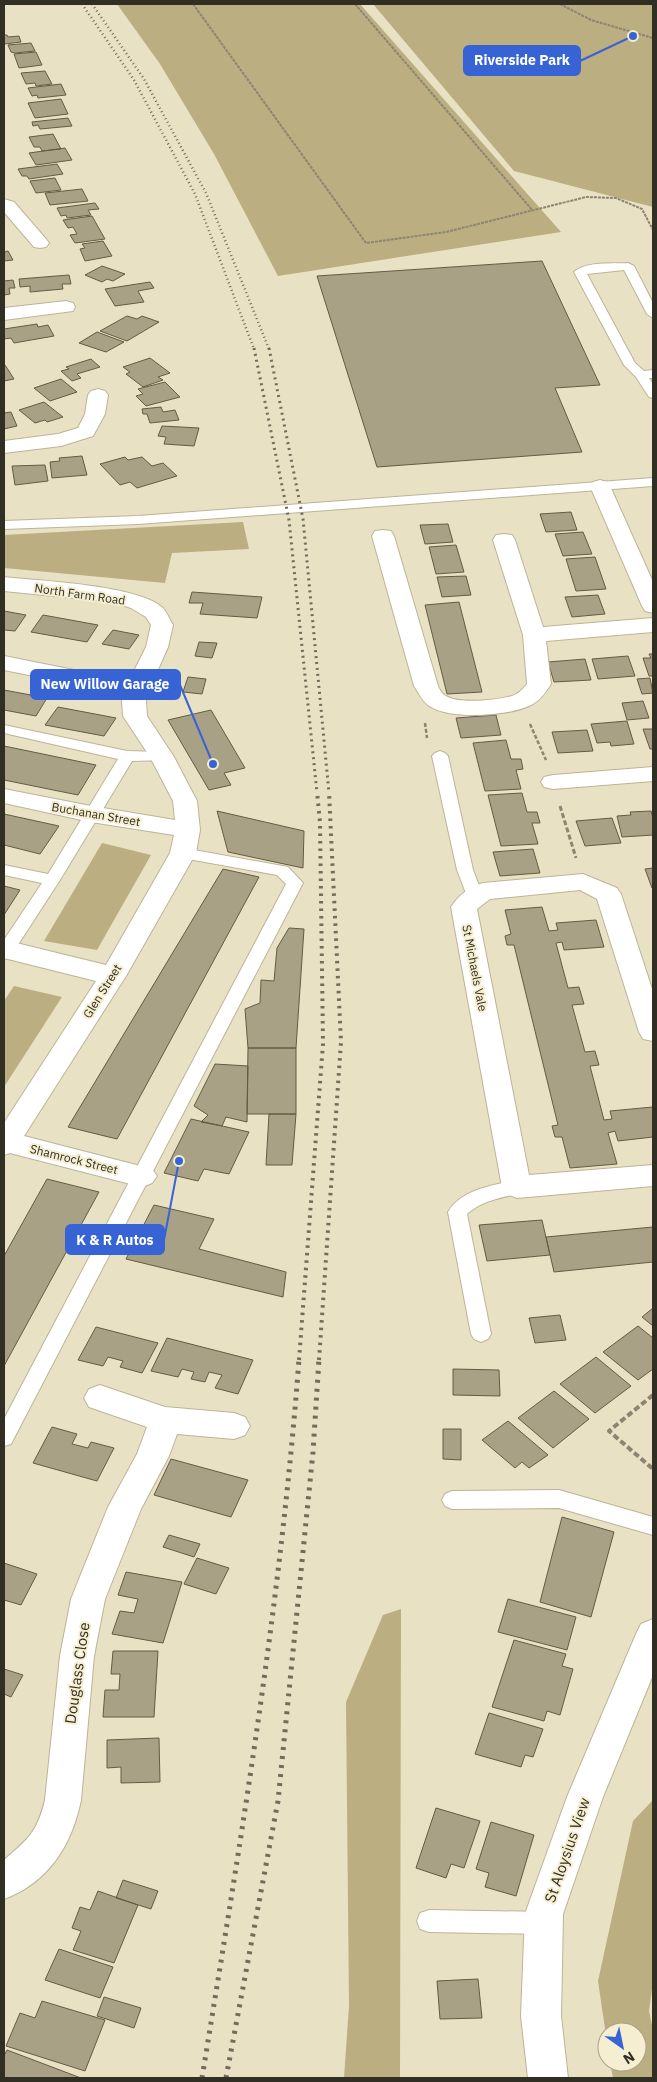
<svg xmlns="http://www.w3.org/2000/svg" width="657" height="2082" font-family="'IBM Plex Sans',sans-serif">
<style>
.green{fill:#bbae80}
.building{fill:#a9a186;stroke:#635c42}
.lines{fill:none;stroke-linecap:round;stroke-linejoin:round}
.lane-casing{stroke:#bcb498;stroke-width:2}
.street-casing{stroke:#bcb498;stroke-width:2}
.path-far3{stroke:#8b8571;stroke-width:2;stroke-dasharray:3 1;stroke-linecap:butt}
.path-far2{stroke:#8b8571;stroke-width:2.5;stroke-dasharray:4 2;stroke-linecap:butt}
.path-far1{stroke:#8b8571;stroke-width:3;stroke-dasharray:5 2.5;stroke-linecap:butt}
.path{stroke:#8b8571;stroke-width:4;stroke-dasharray:6 3;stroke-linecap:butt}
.lane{fill:#fff;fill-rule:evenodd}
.street{fill:#fff;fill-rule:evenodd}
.rail-far3{stroke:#716c5b;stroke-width:2.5;stroke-dasharray:1 3;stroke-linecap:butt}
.rail-far2{stroke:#716c5b;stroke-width:3;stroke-dasharray:2 4;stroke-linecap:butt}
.rail-far1{stroke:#716c5b;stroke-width:4;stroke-dasharray:2.5 5;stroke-linecap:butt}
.rail{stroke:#716c5b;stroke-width:5;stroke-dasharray:3 6;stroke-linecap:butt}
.labels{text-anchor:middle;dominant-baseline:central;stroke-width:4;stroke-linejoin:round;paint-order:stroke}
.street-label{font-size:12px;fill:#312e23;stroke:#f6eed1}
.near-street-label{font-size:15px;fill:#312e23;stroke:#f6eed1}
.leader{fill:none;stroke:#3863d4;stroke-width:2}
.callout-dot{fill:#3863d4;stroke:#f6eed1;stroke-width:2}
.callout{fill:#3863d4;stroke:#3863d4;stroke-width:2}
.callout-label{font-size:14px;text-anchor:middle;font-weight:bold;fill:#fff}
</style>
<rect width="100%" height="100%" fill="#e9e1c4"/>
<path class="green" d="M117,4H360L561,232L278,276L214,154L160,64Z
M373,4H653V207L514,171Z
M243,522L249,549L172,553L165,583L4,568V535Z
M102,843L151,855L97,950L44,941Z
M14,986L62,997L4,1087V1001Z
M401,1609L400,2078H344L349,2006L346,1702L383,1615Z
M653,1800V1982L649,2011L653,2030V2078H613L610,2062H637V2032H607V2042L598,1981L633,1821Z"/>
<path class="building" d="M4,35H7L8,37L19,36L21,42L4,44Z
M31,43L35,51L15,53L11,52L8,45Z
M36,52L42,65L19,68L14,54Z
M45,71L52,84L36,86L35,83L26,84L21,73Z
M61,84L66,95L38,98L37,95L32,96L28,88Z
M61,99L68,114L35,118L28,103Z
M68,118L72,126L40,129L38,125L33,126L32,122Z
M53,134L61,149L42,151L40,147H34L29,137Z
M65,148L72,160L36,165L29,153Z
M57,164L63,174L29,179L27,176H22L18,169Z
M55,178L61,190L36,193L30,181Z
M82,189L88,201L50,205L45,193Z
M95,203L99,209L88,210L91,215L67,218L66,215L61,216L57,208Z
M92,216L105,239L75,243L70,235L77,234L73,227L68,228L63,220Z
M103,241L112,256L85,261L80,249L85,248L82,244Z
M8,251L13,260L4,261V252Z
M542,261L600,385L555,388L582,452L377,467L317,276Z
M102,266L125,274L113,281L107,279L102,282L85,275Z
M69,275L71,284H62L63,289L30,292V286L20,287L19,279Z
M13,280L15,288H9L10,294L4,295V281Z
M150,282L154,288L138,291L144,302L115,306L105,289Z
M127,316L137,319L142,316L159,322L127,341L100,331Z
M37,324L38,327L48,325L54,336L14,343L11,338L4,339V329Z
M97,332L124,342L106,352L79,343Z
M150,358L170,373L158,377L163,380L143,387L126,374L130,372L123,367Z
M91,359L100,367L77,374L81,378L72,381L61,371L69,369L66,367Z
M4,365H5L14,379L4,381Z
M61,379L77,392L50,401L34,388Z
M165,382L180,397L146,406L136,396L143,394L138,389Z
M44,402L63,417L47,422L45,420L35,423L19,410Z
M161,407L163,412L175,410L179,420L150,423L147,414H143L142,409Z
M11,412L17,426L4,429V413Z
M162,426L199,428L194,446L164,444L166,437L158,436Z
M82,456L87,475L52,478L50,462L60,461L59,458Z
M125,457L128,460L142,457L152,466L163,463L177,476L137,488L130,482L120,485L100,464Z
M45,465L48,481L15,485L12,466Z
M571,512L577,530L546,532L540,514Z
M448,524L453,542L425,544L420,525Z
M583,532L592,554L563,556L555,534Z
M456,545L464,572L436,574L429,547Z
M595,557L606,589L576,591L566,559Z
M466,576L471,595L442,597L437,577Z
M192,592L262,597L257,618L200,614L203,603H189Z
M598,595L605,614L572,617L565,597Z
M459,602L482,692L447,694L425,605Z
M4,611L26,615L15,631L4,630Z
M43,615L98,625L87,642L31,632Z
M113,630L139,635L129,649L102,644Z
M199,642L217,643L212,658L195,656Z
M649,654H653V676H649L643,658H651Z
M628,656L635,676L598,679L592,659Z
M585,659L591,680L554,682L548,662Z
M188,677L206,679L202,694L183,692Z
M650,678L653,693L642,694L637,679Z
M4,690L47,698L36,716L4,710Z
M643,701L649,718L627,720L622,703Z
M58,707L116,718L104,736L45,725Z
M211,710L245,768L224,773L231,785L209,790L168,720Z
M496,715L501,735L461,738L456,718Z
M627,721L634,744L611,746L610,742L597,743L591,724Z
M643,729H653V749H650Z
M587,730L593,751L558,753L552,732Z
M506,740L511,759H521L523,769L516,770L521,789L485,791L473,743Z
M4,746L96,765L78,795L4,780Z
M522,793L527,812H537L540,823H532L538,844L501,846L488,795Z
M217,811L304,831L303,868L228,852Z
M651,811L653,818V835L622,837L617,816L631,815L630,812Z
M4,814L59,826L40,854L4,845Z
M612,818L621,843L585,846L576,821Z
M533,849L540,873L500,876L493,852Z
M653,868V888H652L645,869Z
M223,869L259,877L117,1139L68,1127Z
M4,886L20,890L4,915Z
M542,907L549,931L558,930L556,923L596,920L604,947L564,950L562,942L556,943L568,988L579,987L584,1004L572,1005L585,1052L595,1051L599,1065L590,1066L604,1120L612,1119L610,1111L653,1107V1137L618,1141L615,1131L608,1133L617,1164L570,1168L562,1137H555L552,1126L558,1125L514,945H507L505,936L511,934L505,910Z
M289,928L304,929L296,1048H248L245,1009L260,1003L261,980L274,981L277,948Z
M248,1048H296V1114H247Z
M215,1064L248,1066L247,1122L226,1117L222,1126L201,1122L208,1115L194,1106Z
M269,1114H296L292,1165H266Z
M191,1119L249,1132L229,1174L204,1169L198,1181L164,1173Z
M47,1179L99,1192L4,1366V1256Z
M154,1205L214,1219L199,1249L286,1272L283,1297L126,1259Z
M542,1220L550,1255L487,1261L479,1225Z
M653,1227V1262L554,1272L546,1237Z
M653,1308V1326L642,1317Z
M560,1315L566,1340L535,1343L529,1318Z
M638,1326L653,1338V1369L638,1380L603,1352Z
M96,1327L158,1343L142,1373L120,1367L123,1361L108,1357L103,1366L78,1360Z
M167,1338L253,1360L238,1394L215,1388L222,1375L209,1372L205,1382L191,1379L194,1372L182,1369L178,1377L151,1371Z
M596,1357L631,1386L595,1413L560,1384Z
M453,1369L499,1370L500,1396L453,1395Z
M554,1391L589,1419L553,1448L518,1418Z
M508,1421L548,1455L529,1468L522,1462L515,1468L482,1440Z
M52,1427L77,1434L72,1444L88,1448L91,1442L114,1448L97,1481L33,1463Z
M443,1429H461V1460L443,1459Z
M171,1459L248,1480L231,1517L154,1495Z
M562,1517L614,1532L591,1617L540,1602Z
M169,1535L200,1544L194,1557L163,1547Z
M197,1558L229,1568L216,1594L184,1584Z
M4,1563L37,1574L21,1605L4,1600Z
M126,1572L182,1582L163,1643L112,1634L120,1611L134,1613L138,1599L118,1595Z
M508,1599L576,1617L567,1650L498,1632Z
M514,1640L566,1654L562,1666L573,1669L560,1715L547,1711L544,1721L492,1707Z
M113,1651H158L154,1717H103L105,1690H119L120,1674H111Z
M4,1669L23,1675L11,1697L4,1694Z
M489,1713L543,1729L533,1757L525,1755L521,1767L475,1754Z
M159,1738L160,1782L121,1783V1767L107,1768V1740Z
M436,1808L480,1821L464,1868L451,1864L446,1878L416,1868Z
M491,1822L534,1835L516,1896L485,1887L489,1873L476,1869Z
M123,1880L158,1891L151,1909L116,1898Z
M98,1891L138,1905L114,1963L73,1950L81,1931L72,1928L80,1907L90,1910Z
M59,1949L113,1967L100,1998L45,1980Z
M478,1979L482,2018L440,2019L437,1981Z
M104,1997L141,2008L134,2028L97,2016Z
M42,2001L105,2020L85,2071L6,2046L20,2013L35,2018Z
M7,2050L81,2078H4V2056Z"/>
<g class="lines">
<g class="lane-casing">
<path id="lane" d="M628,263L634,266L653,303V318L647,314L624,270L587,274L635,363L644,371L653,370V378H649L653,384V398L649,397L636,377L624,365L574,272C586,261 613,264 628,263Z
M653,478V486L138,524L4,529V521L138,516Z
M4,725L127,751L162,752L167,754L170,757L167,760L132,761L60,880L10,957L4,959V940L42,883L4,875V865L48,874L118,759L4,733Z
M440,751L445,753L448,756L473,870L483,896L481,900L475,901L469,900L467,896L457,870L432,756L435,753Z
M183,848L288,867L303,883L11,1444L4,1446V1419L286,884L277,875L177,857L175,853L177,849Z
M517,1180L524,1182L526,1187L524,1192C503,1198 484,1199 467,1214L491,1334L488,1339L481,1342L474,1339L471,1334L448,1212C461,1189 494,1185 517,1180Z
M559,1490L653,1517V1535L559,1508L452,1509L445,1506L442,1500L445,1494L452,1491Z
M429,1910L544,1912L553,1915L556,1923L553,1931L544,1934L429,1932L420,1929L417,1921L420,1913Z"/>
</g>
<g class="street-casing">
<path id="street" d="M4,199L14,202L46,239L49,243L46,247L40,248L34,247L4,212Z
M66,301L73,303L75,307L73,311L4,320V308Z
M98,389L105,391L108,395L105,414L93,436L61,446L4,453V441L58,434L78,428L85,414L88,395L91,391Z
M600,480L607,482L610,486L653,582V613L645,611L642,606L590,486L593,482Z
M383,530L391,531L394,536L438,686C440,691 443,695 448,697C461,704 498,700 512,696C518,694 523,689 527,684L523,635L493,540L496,535L504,534L512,535L515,540L543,627L653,618V632L546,641L551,684C546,692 541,699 533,704C511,716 453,720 431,707C423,703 419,693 414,686L372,536L375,531Z
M4,577C40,581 139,585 163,608C167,613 170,620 173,625L168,647L149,690L146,701L147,716L174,757L197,801L200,830L196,853L126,976L24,1136L152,1169L157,1176L152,1183L142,1187L10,1153L4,1155V1123L96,981L4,958V940L106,965L170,853L174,835L91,822L4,803V789L91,806L175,820L173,801L150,757L123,716L122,701L124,694L4,670V656L129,681L146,647L151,625L146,617L131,608L113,602L4,591Z
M653,767V781L553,789L544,787L541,782L544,777L553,775Z
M583,874L617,888L621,894L653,992V1041L643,1039L639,1032L597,899L580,890L490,899L477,909L529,1175L653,1165V1186L517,1198L507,1194L502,1187L451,907C458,896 470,886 483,883Z
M100,1385L165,1407L234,1413L245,1417L250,1426L245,1435L234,1439L177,1434L169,1456L141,1509L105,1599L94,1656L81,1800C72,1845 48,1883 4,1899V1860C28,1839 37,1833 45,1800L60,1656L71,1599L108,1507L137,1454L147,1427L89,1407L84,1398L89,1389Z
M653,1619V1675L603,1797L563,1914L561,2016L568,2078H528L521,2016L525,1914L567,1797L636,1634L641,1624Z"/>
</g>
<path class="path-far3" d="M193,4L366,243L446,232L586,197L616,198L642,209L653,230
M355,4L533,211
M560,4L591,20L653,38"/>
<path class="path-far2" d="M425,723L427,738
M530,724L546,760"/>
<path class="path-far1" d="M560,806L576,858"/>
<path class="path" d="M653,1395L609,1431L653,1469"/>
<use href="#lane" class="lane"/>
<use href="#street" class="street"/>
<path class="rail-far3" d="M82,4L134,80L195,194L254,349
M92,4L144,79L206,193L269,349"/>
<path class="rail-far2" d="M254,348L289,520L317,793
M269,348L303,519L329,793"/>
<path class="rail-far1" d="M299,1360L323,1044L320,822L317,792
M319,1360L341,1042L329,792"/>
<path class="rail" d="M202,2078C241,1839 281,1600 299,1359
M226,2078L278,1801L313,1452L319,1359"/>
</g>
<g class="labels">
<g class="street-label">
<text transform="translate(80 594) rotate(8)">North Farm Road</text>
<text transform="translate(96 814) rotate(10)">Buchanan Street</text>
<text transform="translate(475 968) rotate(79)">St Michaels Vale</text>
<text transform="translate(102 991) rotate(-58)">Glen Street</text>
<text transform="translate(74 1159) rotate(14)">Shamrock Street</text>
</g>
<g class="near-street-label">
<text transform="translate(77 1673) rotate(-82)">Douglass Close</text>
<text transform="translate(567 1850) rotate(-71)">St Aloysius View</text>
</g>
</g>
<path class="leader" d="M633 36L580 61M213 764L180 685M179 1161L164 1240"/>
<g class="callout-dot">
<circle cx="633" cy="36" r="5"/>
<circle cx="213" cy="764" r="5"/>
<circle cx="179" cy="1161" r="5"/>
</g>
<g class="callout">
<rect x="464" y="46" width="116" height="29" rx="5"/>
<rect x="31" y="670" width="149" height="29" rx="5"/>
<rect x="66" y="1225" width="98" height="29" rx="5"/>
</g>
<g class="callout-label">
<text x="522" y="65">Riverside Park</text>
<text x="105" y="689">New Willow Garage</text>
<text x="115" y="1245">K &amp; R Autos</text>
</g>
<rect width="657" height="2082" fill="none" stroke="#312e23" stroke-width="10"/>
<g transform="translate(622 2047) rotate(147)"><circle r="24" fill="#f6eed1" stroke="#a7a18b"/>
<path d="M0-4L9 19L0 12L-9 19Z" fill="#3863d4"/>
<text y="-8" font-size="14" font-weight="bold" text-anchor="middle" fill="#312e23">N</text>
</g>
</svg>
